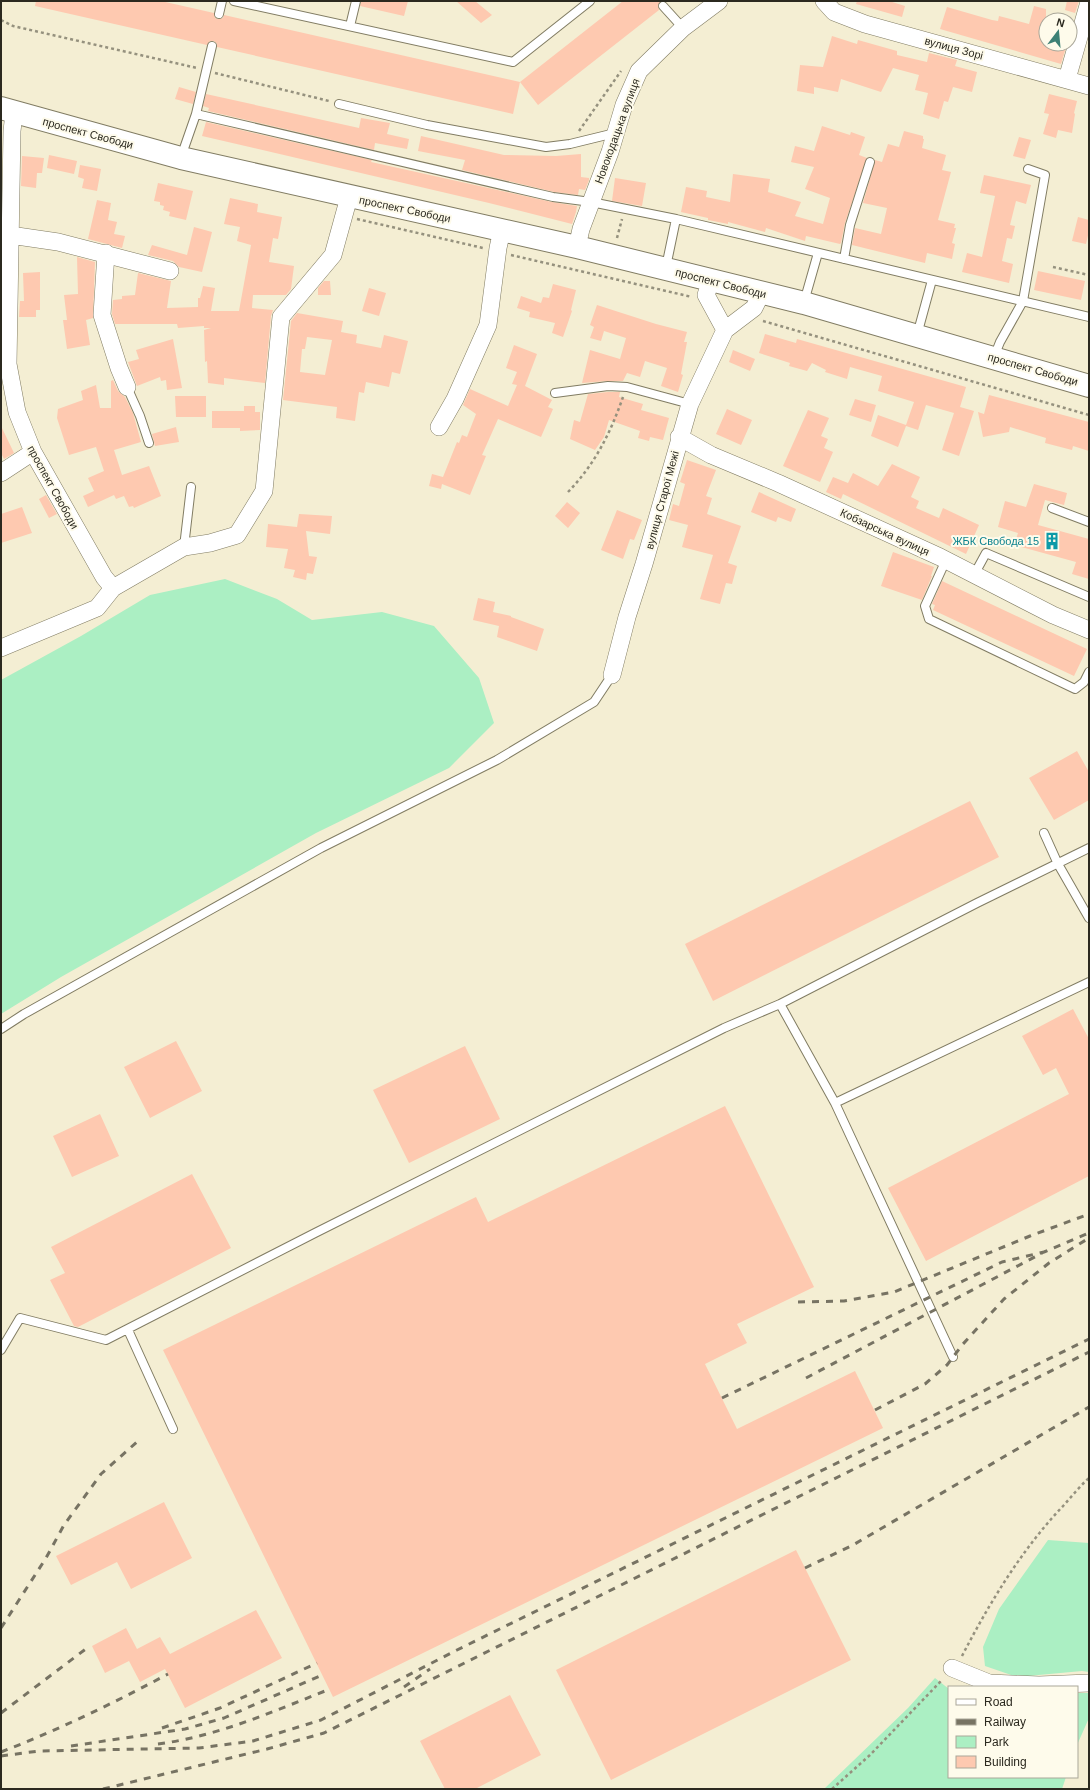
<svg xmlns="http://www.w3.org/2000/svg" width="1090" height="1790" font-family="Helvetica,sans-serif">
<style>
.green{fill:#abefc3}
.building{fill:#fec9b0;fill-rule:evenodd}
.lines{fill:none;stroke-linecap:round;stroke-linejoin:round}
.lane-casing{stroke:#817c63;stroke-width:10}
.street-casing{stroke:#817c63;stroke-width:18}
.secondary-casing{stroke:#817c63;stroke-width:24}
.path{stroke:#95917e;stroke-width:2.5;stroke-dasharray:3 3;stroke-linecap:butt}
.lane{stroke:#fff;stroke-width:8}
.street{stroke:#fff;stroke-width:17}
.secondary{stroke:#fff;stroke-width:22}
.rail{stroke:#777363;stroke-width:3;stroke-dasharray:7 7;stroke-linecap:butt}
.labels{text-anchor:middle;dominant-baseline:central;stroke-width:4;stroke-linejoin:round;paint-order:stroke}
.street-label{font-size:11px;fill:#2b291f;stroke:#fefbeb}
.culture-label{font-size:11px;fill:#0d838f;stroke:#fefbeb;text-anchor:end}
</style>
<rect width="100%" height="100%" fill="#f4eed3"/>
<path class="green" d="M225,579L277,599L312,620L382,612L434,626L479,678L494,723L449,768L316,833L61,977L1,1014V680L81,636L150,595Z
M1048,1540L1089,1543V1672L1082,1671L1017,1677L985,1666L983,1647L999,1609Z
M935,1678L949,1689V1777H1066L1062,1789H824L908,1708Z
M1077,1693H1089V1718L1077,1745Z"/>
<path class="building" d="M36,1H161L214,13L215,18L218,19L223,18L224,15L520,82L513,114L217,47V44L214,41H210L207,45L35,6Z
M361,1H408L404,16L360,6Z
M456,1H475L492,15L481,23Z
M623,1H661L658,5L659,10L538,105L520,82Z
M857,1H889L905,6L902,17L856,4Z
M1067,1H1079L1075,13L1065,10Z
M1034,6L1046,9V44H1067L1061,64L940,29L947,7L992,20L998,21L999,16L1029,24Z
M832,36L857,44L858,40L897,51V55L927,62L929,53L957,60L955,66L977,72L972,92L953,87L948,102L944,101L939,119L923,114L928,93L915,90L919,75L893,68L881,92L841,79L838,92L814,87V94L797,91L800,65L823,67Z
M179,87L196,92L193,104L175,99Z
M206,94L359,128L361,118L390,123L387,134L409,139L407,149L375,143L374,150L208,111L209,108L203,106Z
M1049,94L1077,101L1074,113L1075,114L1072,133L1058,130L1056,138L1043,134L1049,114L1044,113Z
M206,122L372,160L371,162L552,202L577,206L576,212L572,224L489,203L228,142L202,136Z
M822,126L850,135L851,132L865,137L859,155L867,158L845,223L841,243L840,244L806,236L805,241L766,228L765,232L728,222V224L708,220V218L681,212L686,187L707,191L706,197L730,202L733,174L770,179L768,192L801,202L795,216L823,224L830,198L805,189L814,167L791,162L795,146L814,151Z
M904,131L923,136V139H924L922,148L946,155L942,170L951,172L938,220L955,224L954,228H956L952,243L955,244L952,259L927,253L925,263L852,245L855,228L881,234L887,208L863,203L875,160L882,162L888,144L899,147Z
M421,136L504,155L556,156L581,154V177L589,178V180L585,190L579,189L578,195L554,192L462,170L465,160L418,151Z
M1019,137L1031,140L1025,159L1013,156Z
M49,155L77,161L74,174L47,168Z
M22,156L44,158L42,173H37L36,188L21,186Z
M80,165L101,169L97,191L82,188L84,179L78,177Z
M984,175L1031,185L1026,204L1016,201L1010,225L1015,226L1012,239L1007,238L1002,261L1013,264L1009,283L962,272L967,253L982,257L995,196L980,193Z
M615,178L646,183L642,206L612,201Z
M158,183L193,191L186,220L169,216L170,212L163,210L164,206L160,205V202L154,201Z
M230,198L258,204L257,212L282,217L278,239L273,238L269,262L294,266L291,289L286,295H253L252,308L273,310L271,316L265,383L224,378V385L208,383L207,361L205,362L204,330L211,328H204V326L178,328L177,324H115L112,314L113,300L122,299V296L135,295L138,273L171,281L167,308L198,307V298H200L203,286L215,288L211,311H239L251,245L237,241L240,227L224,224Z
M97,200L111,203L108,220L117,222L114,234L125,236L122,248L88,239Z
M1078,217L1089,220V231L1086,244L1072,241Z
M194,227L212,232L202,272L179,267L173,261L148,255L152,245L187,255Z
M77,257L95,262L93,318L86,320L90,345L67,349L63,320H67L64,295L78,294Z
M1038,271L1085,281L1081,300L1034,290Z
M40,272V310H36V317H19L20,301H24L23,273Z
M324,281H330L331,295H318V288Z
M553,284L576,290L571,310L572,311L563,337L552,333L555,323L529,317L530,312L517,308L521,296L541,303L543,297L549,298Z
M369,288L386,293L379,316L362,311Z
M597,305L656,324L687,332L684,342H687L681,374L683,375L678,392L661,386L667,368L645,361L640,377L627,373L623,381H608L582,383L590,350L620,359L626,338L604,331L601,341L590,338L594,327L590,325Z
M297,313L343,321L341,332L357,335L356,343L381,348L384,335L408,341L400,374L392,372L389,387L366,382L364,393L359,392L355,421L336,418L337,407L283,400L291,321ZM307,337L332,340L325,375L300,372L302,349H305Z
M765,334L796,343L797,339L966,387L960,407L974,411L959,456L942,450L954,413L926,405L918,430L906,426L898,447L871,436L878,415L906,425L914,402L878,391L882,376L850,367L847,379L825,372L826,370L812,363L807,371L789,366L790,363L759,353Z
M173,339L182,388L167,390L166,380L161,381L160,377L137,386L128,362L139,359L136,350Z
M514,345L537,354L525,386L552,400L548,407L553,409L541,437L498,419L482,455L486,456L470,495L442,484L441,489L429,486L432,474L443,477L457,442L459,443L462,435L467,437L476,414L463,405L470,389L508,406L517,385L512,384L517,372L506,368Z
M733,350L755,359L750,371L729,362Z
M113,380L118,391L125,397L133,413L141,442L114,450L122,475L149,466L161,496L134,508L133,506L129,507L124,496L116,499L114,495L88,507L83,496L94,491L88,478L104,471L96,447L69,455L57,418L58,409L83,400L81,391L96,385L100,408H111V381Z
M608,392H620L619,397L643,404L641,410L669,418L663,440L650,437L649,441L638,438L640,431L609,420L604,437L595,450L570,439L574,420L580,422L588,394Z
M989,395L1089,422V451L1073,446L1072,450L1045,443L1046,438L1010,427L1009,432L983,437L978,412L984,414Z
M175,396H206V417H176Z
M855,399L876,405L871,422L849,415Z
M244,406H255V412H260V430L240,431V428H212V411H244Z
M727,409L752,420L741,445L716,434Z
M808,410L829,418L821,436L828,439L824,448L833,452L820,482L783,466Z
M1,426L14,453L4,459L1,453Z
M176,427L179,442L155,446L152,434Z
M687,460L716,470L706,496L712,498L707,514L741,526L728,563L737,566L732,584L726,583L720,604L700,599L713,555L682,547L688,525L669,520L673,504L679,506L685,484L680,482Z
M892,464L920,477L911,497L919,501L916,508L939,518L943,508L979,525L966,554L843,494L841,499L826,492L833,477L848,483L853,473L878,486Z
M1034,484L1067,493L1064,505L1045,500L1038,525L1089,539V579L1072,574L1076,562L1014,545L1018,533L998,527L1005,501L1026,507Z
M759,492L796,509L791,522L778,517L776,522L751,512Z
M46,495L57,514L49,518L39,499Z
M567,502L580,513L568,528L555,516Z
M22,507L32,533L1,543V514Z
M617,510L642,520L634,540L630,539L623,559L601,550Z
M299,514L332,516L330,534L306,531L309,556L317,557L313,574L307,573L306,580L293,577L295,570L284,568L288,549L266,547L268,524L297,527Z
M893,552L934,567L931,576H932L922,600L881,586Z
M942,581L1087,649L1074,676L933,610L935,605L932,604Z
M478,598L495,602L493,612L511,616V617L544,629L537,651L497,637L499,626L473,620Z
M1077,751L1089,772V800L1054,820L1029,778Z
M970,801L999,857L713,1001L685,944Z
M1073,1009L1089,1039V1176L926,1261L888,1188L1069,1094L1056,1068L1043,1075L1022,1036Z
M176,1041L202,1091L150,1118L124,1067Z
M465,1046L500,1119L409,1163L373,1090Z
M725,1106L814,1287L737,1324L747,1343L705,1364L737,1429L855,1371L883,1428L333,1697L163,1350L476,1197L488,1222Z
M100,1114L119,1156L72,1177L53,1136Z
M192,1174L231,1248L78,1327L74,1326L50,1280L65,1273L51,1247Z
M164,1502L192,1558L131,1589L117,1562L71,1585L56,1556Z
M796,1550L851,1660L611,1780L556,1670Z
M256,1610L282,1658L185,1708L165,1669L140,1682L129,1661L105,1673L92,1646L126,1628L137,1649L160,1637L170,1654Z
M510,1695L541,1755L475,1789H445L420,1741Z"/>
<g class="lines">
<g class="lane-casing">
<path id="lane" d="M234,1L513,62L590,1
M663,6L683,28
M219,14L222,1
M350,26L356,1
M339,104L427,125L546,147L570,144L615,133
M196,114L553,197L591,202L676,219L1089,317
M181,157L196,114L212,46
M844,259L850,225L870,162
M666,267L676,219
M804,302L818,253
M917,335L932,280
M994,357L1000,342L1023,301L1045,175L1028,169
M127,387L140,416L149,443
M555,393L608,386L627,387L690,404
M1052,508L1089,522
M184,547L191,487
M946,560L925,606L929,619L1075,689L1084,682L1089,672
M974,575L986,553L1089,597
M1044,833L1058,864L1089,918
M780,1004L977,903L1089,848
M1,1029L24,1014L321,848L497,760L594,702L612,675
M835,1103L953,1357
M128,1330L173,1429
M1,1350L20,1318L106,1340L315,1233L724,1028L780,1004L835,1103L1089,982"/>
</g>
<g class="street-casing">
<path id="street" d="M824,1L834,12L865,24L1089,86
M1067,79L1089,2
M14,113L12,131L8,364L17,412L33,452L104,577L113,588
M10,235L58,242L170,271
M577,247L581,229L610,152L624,105L639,71L683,28L719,1
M106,253L102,315L119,368L127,387
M711,280L706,295L725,330
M439,427L455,399L488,325L498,248L502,230
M679,437L711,455L778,483L940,557L1053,615L1089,630
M1,473L33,452
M1,648L97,608L113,588L184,547L210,543L237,535L264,491L281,317L333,255L349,197
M612,675L627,617L644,564L690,404L725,330L754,308L762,292
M952,1668L989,1683L1039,1685L1089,1683"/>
</g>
<g class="secondary-casing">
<path id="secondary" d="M1,108L181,158L577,247L804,303L1089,386"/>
</g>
<path class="path" d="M1,20L13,26L197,68
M215,73L329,101
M579,131L621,71
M357,219L483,248
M617,238L622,219
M511,255L692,297
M1053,267L1089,275
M763,321L1089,415
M568,492C595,464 610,434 623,397
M962,1656C990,1602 1022,1549 1064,1505C1072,1496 1080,1486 1089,1478
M832,1789L870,1755L942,1680"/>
<use href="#lane" class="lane"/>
<use href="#street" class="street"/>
<use href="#secondary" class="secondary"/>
<path class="rail" d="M798,1302L844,1301L894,1292L1030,1236L1089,1214
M806,1378L1044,1252L1089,1233
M722,1398L1002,1262L1044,1252
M875,1410L925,1384L947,1365L963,1344L1004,1299L1049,1263L1089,1238
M805,1568L853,1545L1089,1407
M1,1628L46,1558L64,1525L101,1474L138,1441
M404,1687L430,1669
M1,1713L87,1648
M162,1728L220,1708L317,1663
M158,1744C219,1736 274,1711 330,1689
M71,1746L185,1729L224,1718L322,1675
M1,1752C58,1730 114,1703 168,1674
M1,1756L39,1751L199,1748L253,1741L321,1720L457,1650L1089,1339
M103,1789L267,1749L324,1733L1089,1352"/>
</g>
<defs>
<g id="building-bare" transform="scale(1.38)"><path d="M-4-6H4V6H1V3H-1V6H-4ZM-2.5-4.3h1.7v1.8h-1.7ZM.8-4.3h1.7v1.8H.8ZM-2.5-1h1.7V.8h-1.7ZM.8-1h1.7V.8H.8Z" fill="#0f9aa8" stroke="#fefbeb" stroke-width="2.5" paint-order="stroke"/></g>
</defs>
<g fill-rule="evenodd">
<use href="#building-bare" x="1052" y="541"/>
</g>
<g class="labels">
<g class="street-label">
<text transform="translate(954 48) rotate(15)">вулиця Зорі</text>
<text transform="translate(617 131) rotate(-70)">Новокодацька вулиця</text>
<text transform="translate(88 133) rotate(15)">проспект Свободи</text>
<text transform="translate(405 209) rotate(12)">проспект Свободи</text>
<text transform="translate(721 283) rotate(14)">проспект Свободи</text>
<text transform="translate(1033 369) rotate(16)">проспект Свободи</text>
<text transform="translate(53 487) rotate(61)">проспект Свободи</text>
<text transform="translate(662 500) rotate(-75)">вулиця Старої Межі</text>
<text transform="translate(885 532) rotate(25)">Кобзарська вулиця</text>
</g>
<g class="culture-label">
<text x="1039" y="541">ЖБК Свобода 15</text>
</g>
</g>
<rect width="1090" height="1790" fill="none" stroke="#2b291f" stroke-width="4"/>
<rect x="948" y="1686" width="130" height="92" fill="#fefbeb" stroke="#aaa799"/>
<rect x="956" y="1699" width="20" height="6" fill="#ffffff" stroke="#aaa799"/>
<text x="984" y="1706" font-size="12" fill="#2b291f">Road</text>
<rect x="956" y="1719" width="20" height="6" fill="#777363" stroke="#aaa799"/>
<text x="984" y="1726" font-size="12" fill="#2b291f">Railway</text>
<rect x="956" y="1736" width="20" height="12" fill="#abefc3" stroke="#aaa799"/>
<text x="984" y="1746" font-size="12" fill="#2b291f">Park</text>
<rect x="956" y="1756" width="20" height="12" fill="#fec9b0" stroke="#aaa799"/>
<text x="984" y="1766" font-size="12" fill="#2b291f">Building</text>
<g transform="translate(1058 32) rotate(16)"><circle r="19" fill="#fefbeb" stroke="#aaa799"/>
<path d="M0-3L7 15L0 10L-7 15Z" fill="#3d8175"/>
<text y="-6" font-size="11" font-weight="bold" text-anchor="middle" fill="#2b291f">N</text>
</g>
</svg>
